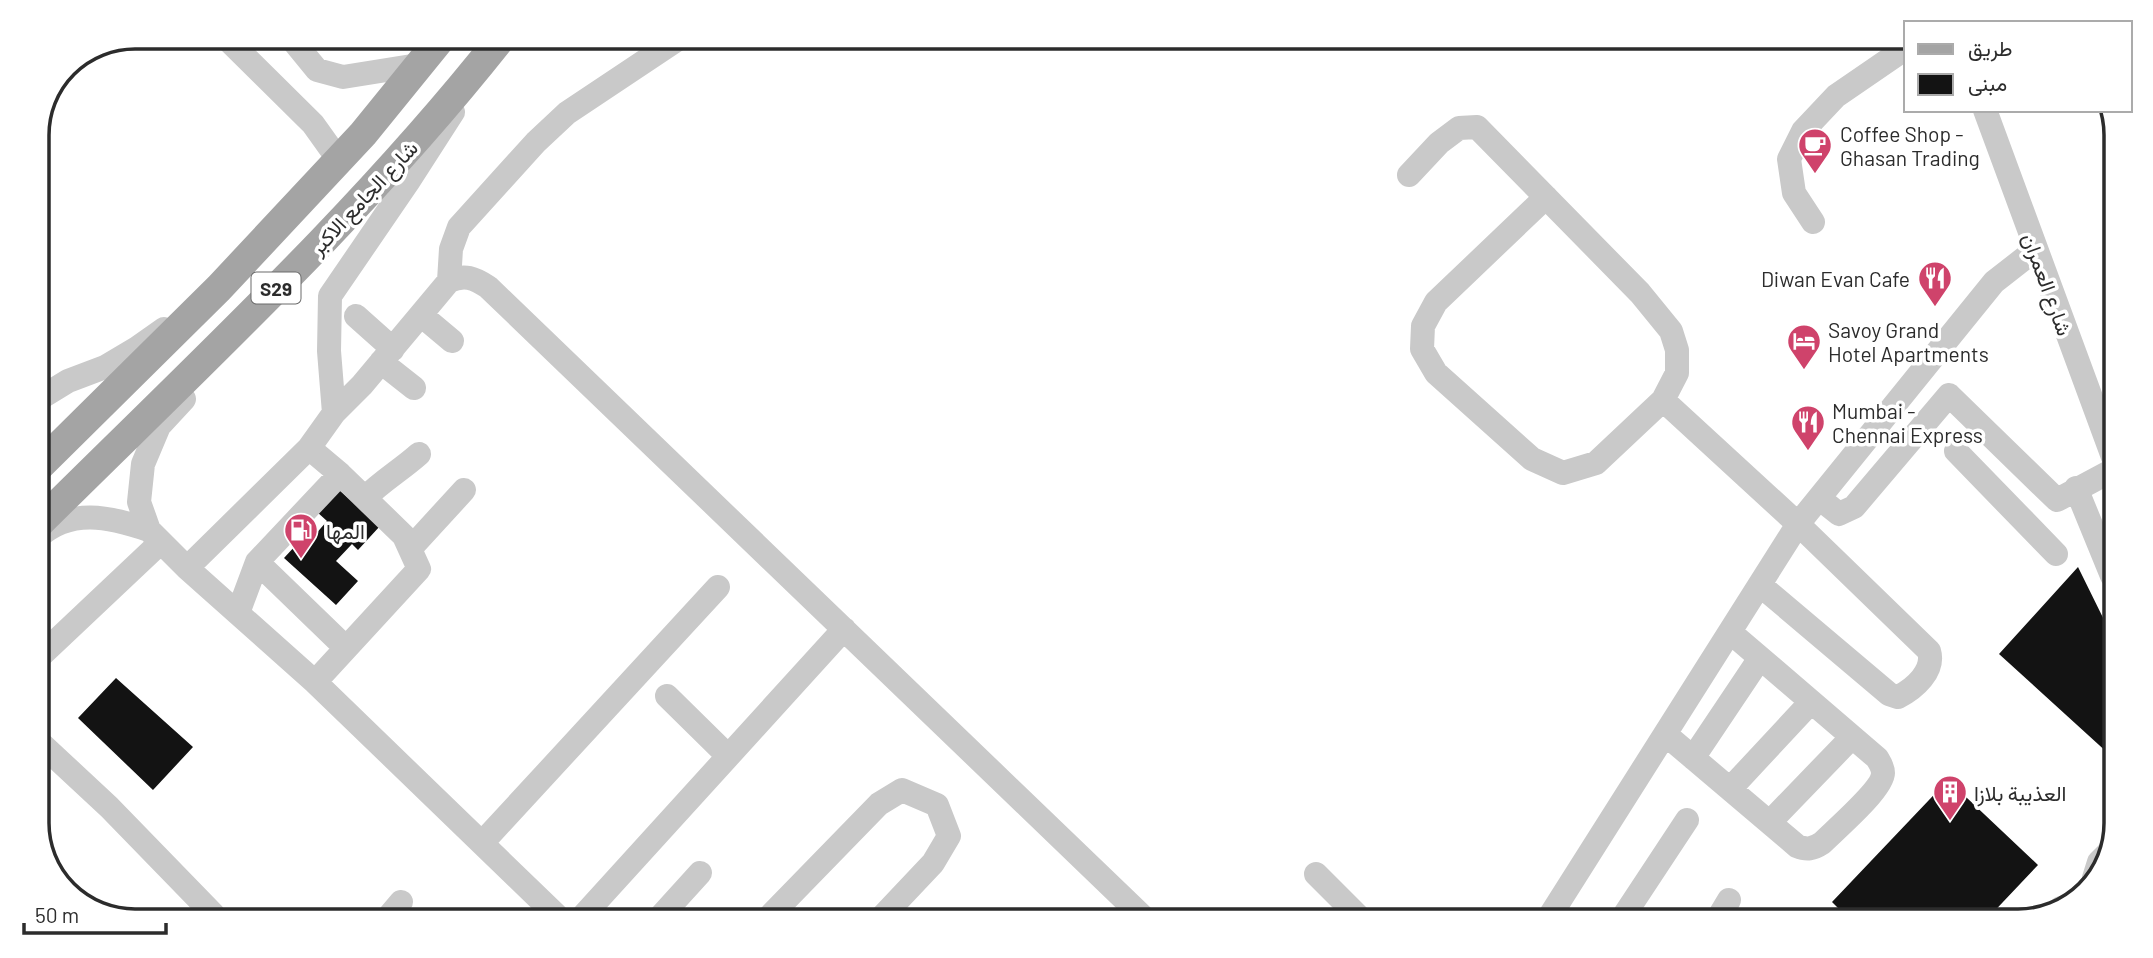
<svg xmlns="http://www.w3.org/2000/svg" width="2153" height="958" font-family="Barlow,Vazirmatn,sans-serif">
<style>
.building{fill:#131313}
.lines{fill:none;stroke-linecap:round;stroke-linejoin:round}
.minor{stroke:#c9c9c9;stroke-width:24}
.major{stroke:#a4a4a4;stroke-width:30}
.labels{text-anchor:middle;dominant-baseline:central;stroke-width:7;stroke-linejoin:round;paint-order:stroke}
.shield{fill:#fff;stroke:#6b6b6b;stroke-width:2}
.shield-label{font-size:19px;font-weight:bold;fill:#2c2c2c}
.poi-label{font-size:21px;fill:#2c2c2c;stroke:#fff;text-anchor:start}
.street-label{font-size:21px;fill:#2c2c2c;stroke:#fff}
.rim{fill:none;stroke:#2c2c2c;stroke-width:3.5}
</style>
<rect width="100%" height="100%" fill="#fff"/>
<path class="building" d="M338,489L380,526L358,550L352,544L336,561L358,581L336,605L284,558L309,531L314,536L327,521L317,512Z
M2078,567L2111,634L2110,755L1999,654Z
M116,678L193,747L153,790L78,718Z
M1948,780L2038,865L1985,921H1851L1832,902Z"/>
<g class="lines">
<path class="minor" d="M225,37L313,124L338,159
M290,37L317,70L343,77L418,65
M1985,110L2113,457
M1409,175L1439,143L1459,128L1477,127L1640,293L1671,331L1677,350V373L1663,400L1596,463L1563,473L1532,459L1436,373L1422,349L1423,326L1436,302L1546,197
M1813,222L1794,193L1789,159L1803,131L1836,96L1906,48
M449,281L451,249L459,227L536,142L567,113L678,39
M421,315L452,341
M356,316L393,349
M381,362L414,388
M184,399L159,426L143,464L139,502L149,530L187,568L315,682L556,915
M37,400L68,381L105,367L137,348L164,329
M1663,400L1798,524L1929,651C1935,671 1914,689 1898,697L1889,694L1760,585
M334,413L329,351L330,296L408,182L453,112
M309,448L340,474L404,536L419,569L315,682
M1956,451L2056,554
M340,474L257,562L346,648
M2076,488L2112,576
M365,498C382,481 401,470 419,454
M1819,498L1839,514L1854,507L1949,395L2057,500L2113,470
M37,538C70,507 110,517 149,530
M410,549L464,490
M187,568L309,448L334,413L362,385L449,281C465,274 474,278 488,287L1144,918
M238,613L257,562
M37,659L161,542
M667,696L728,756
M1665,734L1797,846C1807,850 1813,849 1822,843C1835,830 1883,789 1883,773C1883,767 1880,763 1877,758L1730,632
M37,740L109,807L213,914
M1693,758L1760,658
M1730,789L1811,702
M1770,822L1852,737
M482,843L718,587
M1316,874L1361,919
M2094,878L2099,862L2109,852
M2061,908L2066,907
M390,915L401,902
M583,916L844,629
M661,916L700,873
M770,916L879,804L902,790L937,805L949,836L933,863L882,917
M1548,919L1798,524L1994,282L2035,250
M1621,920L1687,820
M1717,920L1729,900"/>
<path class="major" d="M37,468L219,288L363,134L441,38
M37,525C196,367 362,214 501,38"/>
</g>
<defs>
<g id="cafe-pin" transform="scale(1.75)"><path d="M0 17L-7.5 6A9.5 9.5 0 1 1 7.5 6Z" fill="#cf436b" stroke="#fff"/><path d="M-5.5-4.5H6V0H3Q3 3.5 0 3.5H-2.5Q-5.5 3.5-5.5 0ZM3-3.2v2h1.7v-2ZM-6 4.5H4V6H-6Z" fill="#fff"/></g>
<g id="restaurant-pin" transform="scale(1.75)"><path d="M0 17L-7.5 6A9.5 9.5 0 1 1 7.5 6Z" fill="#cf436b" stroke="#fff"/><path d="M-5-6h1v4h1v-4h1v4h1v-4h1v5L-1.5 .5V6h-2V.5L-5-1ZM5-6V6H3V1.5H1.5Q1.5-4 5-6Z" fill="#fff"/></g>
<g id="hotel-pin" transform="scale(1.75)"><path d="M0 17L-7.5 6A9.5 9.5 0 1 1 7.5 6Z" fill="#cf436b" stroke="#fff"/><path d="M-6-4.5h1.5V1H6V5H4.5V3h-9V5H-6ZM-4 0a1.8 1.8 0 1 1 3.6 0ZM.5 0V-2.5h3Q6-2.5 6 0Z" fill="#fff"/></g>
<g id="fuel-pin" transform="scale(1.75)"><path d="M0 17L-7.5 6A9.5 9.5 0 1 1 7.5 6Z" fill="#cf436b" stroke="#fff"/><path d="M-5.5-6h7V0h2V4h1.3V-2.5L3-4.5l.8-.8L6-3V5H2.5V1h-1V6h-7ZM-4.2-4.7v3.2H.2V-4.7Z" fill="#fff"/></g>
<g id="building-pin" transform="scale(1.75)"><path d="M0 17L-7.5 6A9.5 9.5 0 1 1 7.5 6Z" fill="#cf436b" stroke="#fff"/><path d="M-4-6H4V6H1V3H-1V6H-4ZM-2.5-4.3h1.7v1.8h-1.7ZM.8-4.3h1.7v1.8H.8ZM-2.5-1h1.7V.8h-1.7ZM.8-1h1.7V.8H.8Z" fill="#fff"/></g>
</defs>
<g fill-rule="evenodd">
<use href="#cafe-pin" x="1815" y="145"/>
<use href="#restaurant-pin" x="1935" y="278"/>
<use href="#hotel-pin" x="1804" y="341"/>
<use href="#restaurant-pin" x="1808" y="422"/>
<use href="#fuel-pin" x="301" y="530"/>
<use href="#building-pin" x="1950" y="792"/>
</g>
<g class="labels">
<rect class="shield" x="251.5" y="272.5" width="49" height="31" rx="5"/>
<g class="shield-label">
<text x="276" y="288">S29</text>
</g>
<g class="poi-label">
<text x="1840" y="133">Coffee Shop -<tspan x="1840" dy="24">Ghasan Trading</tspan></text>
<text x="1910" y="278" text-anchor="end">Diwan Evan Cafe</text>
<text x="1828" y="329">Savoy Grand<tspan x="1828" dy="24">Hotel Apartments</tspan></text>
<text x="1832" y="410">Mumbai -<tspan x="1832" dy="24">Chennai Express</tspan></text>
<text x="326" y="530">المه‍ا</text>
<text x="1974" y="792">العذيبة بلازا</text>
</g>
<g class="street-label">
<text transform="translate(363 197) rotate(-47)">شارع الجامع الاكبر</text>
<text transform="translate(2048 284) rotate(70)">شارع العمران</text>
</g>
</g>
<path d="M0 0H2153V958H0ZM135 49H2018A86 86 0 0 1 2104 135V823A86 86 0 0 1 2018 909H135A86 86 0 0 1 49 823V135A86 86 0 0 1 135 49Z" fill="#fff" fill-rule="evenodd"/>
<path class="rim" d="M135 49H2018A86 86 0 0 1 2104 135V823A86 86 0 0 1 2018 909H135A86 86 0 0 1 49 823V135A86 86 0 0 1 135 49Z"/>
<rect x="1904" y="21" width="228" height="91" fill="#ffffff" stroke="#ababab" stroke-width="2"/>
<rect x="1918" y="44" width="35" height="10" fill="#a4a4a4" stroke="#ababab" stroke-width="2"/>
<text x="1968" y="56" font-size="21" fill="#2c2c2c">طريق</text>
<rect x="1918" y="74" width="35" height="21" fill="#131313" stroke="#ababab" stroke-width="2"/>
<text x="1968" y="91" font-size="21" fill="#2c2c2c">مبنى</text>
<path d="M24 923v10h142v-10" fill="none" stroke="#2c2c2c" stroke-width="3.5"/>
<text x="35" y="923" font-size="21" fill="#2c2c2c" stroke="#ffffff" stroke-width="5" paint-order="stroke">50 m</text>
</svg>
